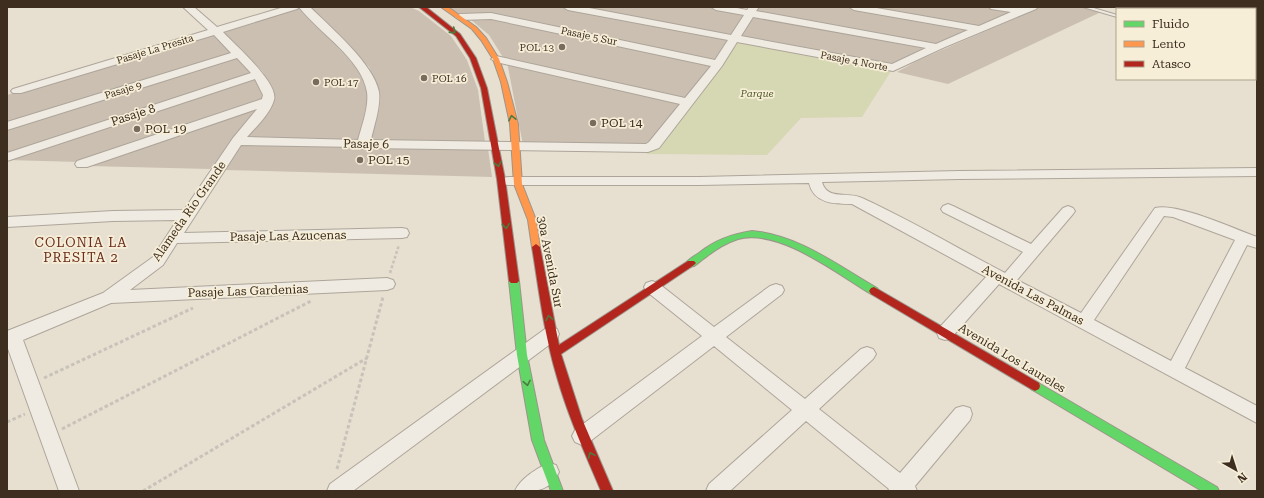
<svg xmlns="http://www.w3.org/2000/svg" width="1264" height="498" font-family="'Roboto Serif',serif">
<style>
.green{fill:#d6d7b3}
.building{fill:#cbbfb2}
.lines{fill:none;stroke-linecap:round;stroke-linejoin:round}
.lane-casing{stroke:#ada599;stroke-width:2}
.street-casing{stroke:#ada599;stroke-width:2}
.fast-casing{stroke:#9c958a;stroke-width:2}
.slow-casing{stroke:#9c958a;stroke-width:2}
.jam-casing{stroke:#9c958a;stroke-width:2}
.path-far1{stroke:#c8c2b9;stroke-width:2.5;stroke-dasharray:3 2;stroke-linecap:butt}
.path{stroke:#c8c2b9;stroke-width:3;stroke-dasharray:3.5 2.5;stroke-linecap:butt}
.lane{fill:#efebe3;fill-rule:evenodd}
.street{fill:#efebe3;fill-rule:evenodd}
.fast{fill:#63d668;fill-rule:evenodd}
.slow{fill:#ff974d;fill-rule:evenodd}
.jam{fill:#b3261e;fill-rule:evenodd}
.oneway{stroke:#4e7a40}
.poi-dot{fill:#786c5e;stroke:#f7eed8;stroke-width:1.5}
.labels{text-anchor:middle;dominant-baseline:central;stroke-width:3.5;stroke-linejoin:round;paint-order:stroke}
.far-street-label{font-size:10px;fill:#3d2e20;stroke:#f7eed8}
.far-poi-label{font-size:10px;fill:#3d2e20;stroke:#f7eed8;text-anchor:start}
.far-park-label{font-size:10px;font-style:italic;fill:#4d5a26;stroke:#f7eed8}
.street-label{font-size:12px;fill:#3d2e20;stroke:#f7eed8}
.poi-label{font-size:12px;fill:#3d2e20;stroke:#f7eed8;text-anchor:start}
.neighbourhood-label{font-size:13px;letter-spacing:1px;fill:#6b2e1e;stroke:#f7eed8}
</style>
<rect width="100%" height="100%" fill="#e7e0d1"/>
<path class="green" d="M738,38L893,68L862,117L801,118L767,155L646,154Z"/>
<path class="building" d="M299,7L356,67L369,92L359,140L245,139L275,99L263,72L222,31Z
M309,7H410L419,11L451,36L467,60L478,90L485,142L370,141L380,92L369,67Z
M448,7H557L730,39L715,60L494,14L465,17Z
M582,7H707L747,14L734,35Z
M759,7H845L971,30L934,45L755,13Z
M867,7H986L1014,12L977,27Z
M1040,7H1083L1101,12L948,84L897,72L917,61Z
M753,15L929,48L891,65L741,37Z
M491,18L713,65L686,98L504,59L489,35L470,19Z
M212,34L234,53L7,123V95Z
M236,57L252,74L7,154V129Z
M507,62L682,103L650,143L642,146L523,145Z
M254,78L264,99L79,162L7,160Z
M266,104L210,169L88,166Z
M241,144L488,149L492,177L224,170Z"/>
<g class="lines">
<g class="lane-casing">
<path id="lane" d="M1083,7H1090L1117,15V17Z"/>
</g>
<g class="street-casing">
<path id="street" d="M183,7H194L217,27L284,7H299L297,9L223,32C234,44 279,83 274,100C270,114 256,127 247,137L358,140C362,125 369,107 367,92C362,59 318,32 299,7H310C330,27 374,64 379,92C381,107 374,125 371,140L646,144L649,142L680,104L496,62L491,59L496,56L685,98L711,66L491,19L460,20L455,17L460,14L491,13L715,60L728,40L568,10L563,7H584L731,35L744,15L716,10L711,7H732L747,10L749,7H759L756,11L936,44L968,30L854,10L849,7H871L979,26L1011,12L991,9L989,7H1038L1036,9L945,47L893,71L737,42L722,66L659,148L648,152L368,148L363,149L358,147L241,145L184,233L402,228L407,229L409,233L407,237L402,238L177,243L163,265L130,290L387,278L393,280L395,284L393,288L387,290L111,303L23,340L79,491H59L7,346V331L103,293L153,257L177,220L113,221L7,227V217L113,211L184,210L233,138L257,109L87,167H77L75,164L77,161L262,99L263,95L255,79L7,161V153L251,73L237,58L7,130V122L231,53L214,35L21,93H13L11,91L13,89L208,30ZM753,17L926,48L892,64L741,36Z
M1212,7H1228L1229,9H1213Z
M1255,15H1257V21H1255Z
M1257,168V176L959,179L822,182C827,201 848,191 862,198C910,220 957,248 1005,273L1023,252L943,212L941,209L943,206L948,204L953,206L1031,244L1063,208L1068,206L1073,208L1075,211L1073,214L1017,280L1081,313L1155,208C1176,202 1235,229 1257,237V248L1247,245L1185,368L1257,406V423L999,284L951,338L945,340L939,338L937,333L939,328L986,277L852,204C835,204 814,204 809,183L700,185H508L503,184L501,181L503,178L508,177H700L959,171ZM1164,216L1173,217L1235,240L1171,361L1094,320Z
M652,281L658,283L714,327L770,286L776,284L782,286L784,290L782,294L726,337L805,399L861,349L867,347L873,349L876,354L873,359L819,409L900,473L956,408L963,406L970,408L972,414L970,420L915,486L917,491H888L889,489L806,421L730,491H706L709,484L792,410L714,346L589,442L582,445L575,442L572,436L575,430L702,336L646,291L644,287L646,283Z
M551,327L557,329L559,334L557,339L353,491H327L330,484L545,329Z
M549,463L556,465L559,472C549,493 534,491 515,491C520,479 537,468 549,463Z"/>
</g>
<g class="fast-casing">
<path id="fast" d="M752,231C799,235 838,266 877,288L879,291L877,294H871C836,273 779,228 738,239C726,243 716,249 706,257C702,259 698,264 694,266C691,267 691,266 688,265L686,263C689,259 694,256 699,253C715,240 732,234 752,231Z
M514,278L517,279L519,281L527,355L544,440L563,491H551L532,440L517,355L509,281L511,279Z
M1035,381L1217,487L1219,491H1202L1031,389L1030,386L1031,383Z"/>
</g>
<g class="slow-casing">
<path id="slow" d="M441,7H448L476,27L486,38L499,59L507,82L518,124L522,184L536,220L540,247L539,249H533L532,247L528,220L514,184L510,124L501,82L493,59L481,40L472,29Z"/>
</g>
<g class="jam-casing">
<path id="jam" d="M419,7H426L460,34L476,58L487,88L505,179L519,281L517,283H511L509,281L497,179L481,88L470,58L456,36Z
M536,244L540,247L559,345L688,261H694L696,263L694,265L561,354L582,419L613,491H601C585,453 568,416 557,377C544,334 539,290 532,247Z
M874,287L1039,383L1040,386L1039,389L1035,391L1031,389L871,294L869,291L871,288Z"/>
</g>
<path class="path-far1" d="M390,273L399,245"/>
<path class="path" d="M44,378L193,308
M7,422L25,414
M62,429L311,301
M337,469L383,297
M143,491L367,358"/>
<use href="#lane" class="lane"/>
<use href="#street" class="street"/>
<use href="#fast" class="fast"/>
<use href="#slow" class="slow"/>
<use href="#jam" class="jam"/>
</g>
<defs><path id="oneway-chevron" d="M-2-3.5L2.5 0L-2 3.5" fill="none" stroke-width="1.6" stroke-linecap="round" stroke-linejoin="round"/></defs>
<g class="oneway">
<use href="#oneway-chevron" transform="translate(453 31) rotate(40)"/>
<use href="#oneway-chevron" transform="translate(512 118) rotate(-102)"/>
<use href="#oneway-chevron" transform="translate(498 164) rotate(78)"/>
<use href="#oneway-chevron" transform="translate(506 226) rotate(84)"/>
<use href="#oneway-chevron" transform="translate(549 318) rotate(-99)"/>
<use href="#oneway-chevron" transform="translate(527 383) rotate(79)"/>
<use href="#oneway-chevron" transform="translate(591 455) rotate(-114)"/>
</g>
<g class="poi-dot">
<circle cx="562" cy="47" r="4"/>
<circle cx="424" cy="78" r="4"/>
<circle cx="316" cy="82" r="4"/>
<circle cx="593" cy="123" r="4"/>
<circle cx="137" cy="129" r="4"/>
<circle cx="360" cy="160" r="4"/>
</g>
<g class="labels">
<g class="far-street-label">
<text transform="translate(589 36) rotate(12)">Pasaje 5 Sur</text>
<text transform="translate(155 49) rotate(-17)">Pasaje La Presita</text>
<text transform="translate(854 61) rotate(11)">Pasaje 4 Norte</text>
<text transform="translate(123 90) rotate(-17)">Pasaje 9</text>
</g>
<g class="far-poi-label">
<text x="554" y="47" text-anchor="end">POL 13</text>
<text x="432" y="78">POL 16</text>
<text x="324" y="82">POL 17</text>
</g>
<g class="far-park-label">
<text x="757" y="93">Parque</text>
</g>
<g class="street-label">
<text transform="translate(133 115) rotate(-18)">Pasaje 8</text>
<text transform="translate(366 144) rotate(1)">Pasaje 6</text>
<text transform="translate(189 211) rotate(-55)">Alameda Río Grande</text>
<text transform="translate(288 236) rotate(-1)">Pasaje Las Azucenas</text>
<text transform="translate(550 262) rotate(79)">30a Avenida Sur</text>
<text transform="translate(248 291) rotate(-2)">Pasaje Las Gardenias</text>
<text transform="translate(1033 295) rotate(28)">Avenida Las Palmas</text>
<text transform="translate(1012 358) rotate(31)">Avenida Los Laureles</text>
</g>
<g class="poi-label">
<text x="601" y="123">POL 14</text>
<text x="145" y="129">POL 19</text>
<text x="368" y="160">POL 15</text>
</g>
<g class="neighbourhood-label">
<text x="81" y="242">COLONIA LA<tspan x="81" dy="15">PRESITA 2</tspan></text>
</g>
</g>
<rect width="1264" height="498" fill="none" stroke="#3d2e20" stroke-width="16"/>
<rect x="1116" y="8" width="140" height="72" fill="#f7eed8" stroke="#ada18e"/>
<rect x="1124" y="21" width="20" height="6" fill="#63d668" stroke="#ada18e"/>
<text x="1152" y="28" font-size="12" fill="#3d2e20">Fluido</text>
<rect x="1124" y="41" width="20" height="6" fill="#ff974d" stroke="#ada18e"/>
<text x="1152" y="48" font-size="12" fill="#3d2e20">Lento</text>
<rect x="1124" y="61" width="20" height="6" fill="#b3261e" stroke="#ada18e"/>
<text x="1152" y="68" font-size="12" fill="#3d2e20">Atasco</text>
<g transform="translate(1236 470) rotate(141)" stroke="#f7eed8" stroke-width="3" paint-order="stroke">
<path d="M0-3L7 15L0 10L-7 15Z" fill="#3d2e20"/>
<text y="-6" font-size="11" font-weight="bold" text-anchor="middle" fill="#3d2e20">N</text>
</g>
</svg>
